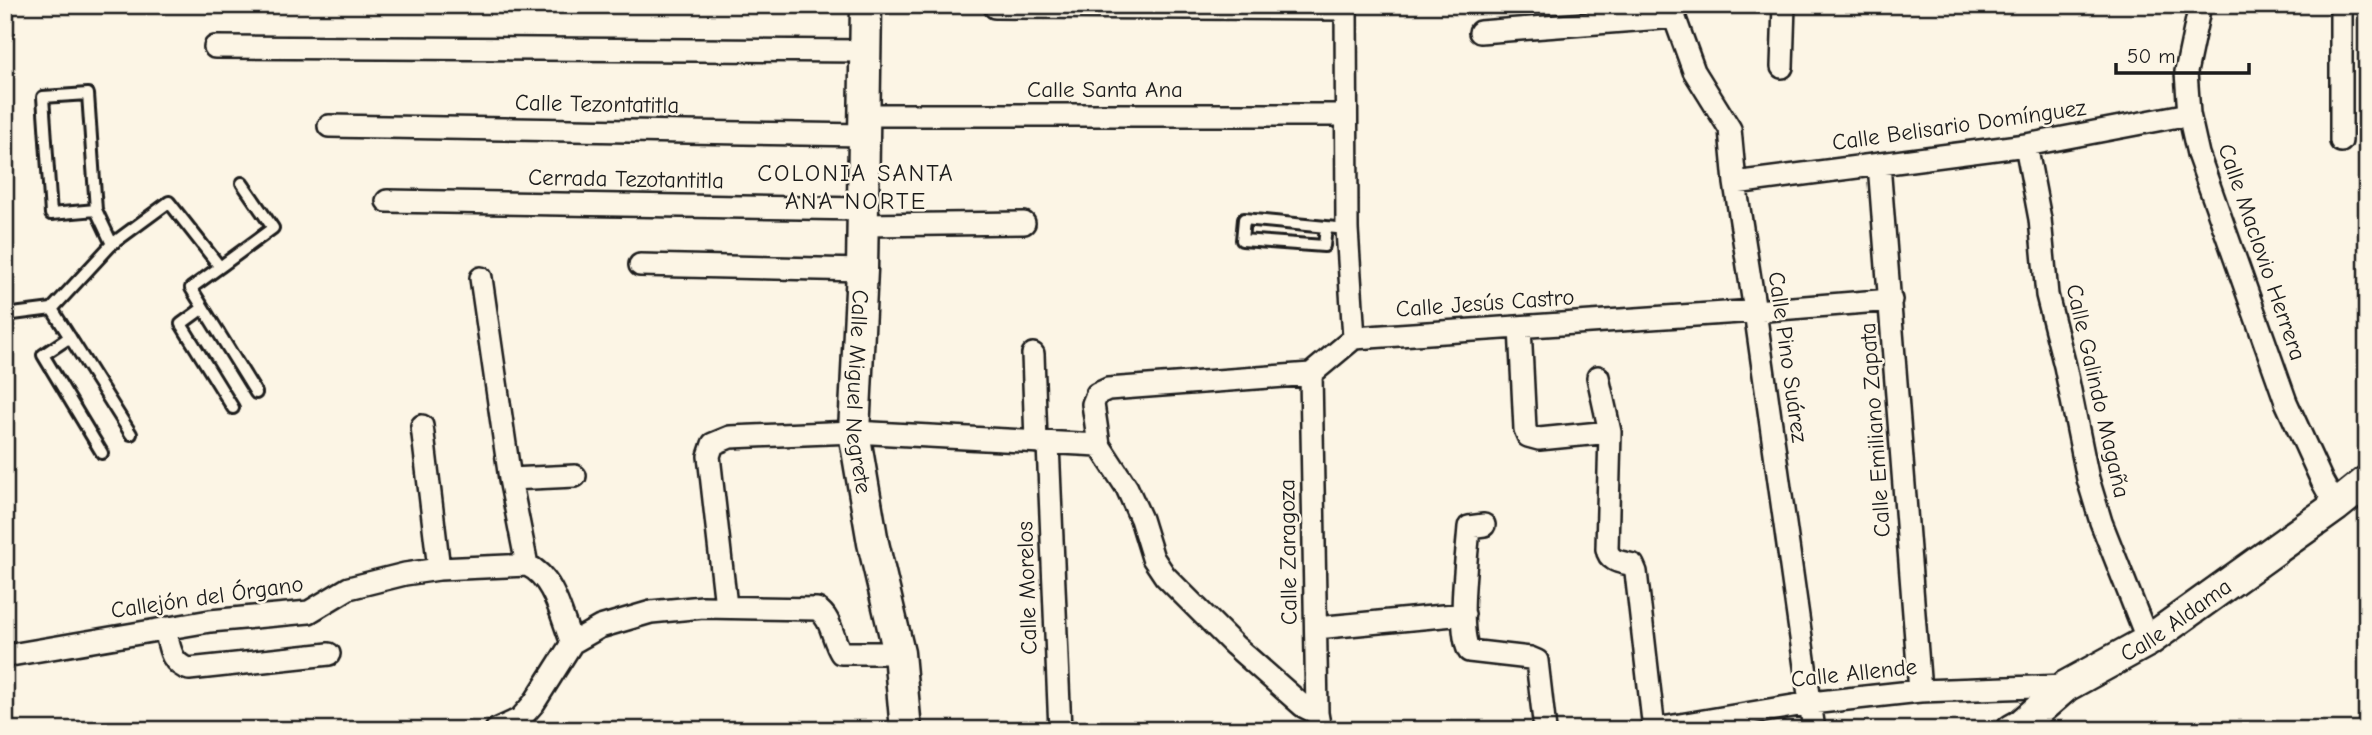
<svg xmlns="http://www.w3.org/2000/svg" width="2372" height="735" font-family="'Comic Neue',sans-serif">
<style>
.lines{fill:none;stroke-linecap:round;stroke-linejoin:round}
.lane-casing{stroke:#1c1c1c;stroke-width:16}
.street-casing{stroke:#1c1c1c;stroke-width:26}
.secondary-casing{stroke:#1c1c1c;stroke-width:35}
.lane{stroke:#fcf5e5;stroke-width:10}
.street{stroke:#fcf5e5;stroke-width:21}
.secondary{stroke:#fcf5e5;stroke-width:30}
.labels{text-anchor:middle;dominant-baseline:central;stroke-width:5;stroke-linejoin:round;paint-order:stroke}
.street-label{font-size:23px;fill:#1c1c1c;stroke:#fcf5e5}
.neighbourhood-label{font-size:24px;letter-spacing:2px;fill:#1c1c1c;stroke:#fcf5e5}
</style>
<rect width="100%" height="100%" fill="#fcf5e5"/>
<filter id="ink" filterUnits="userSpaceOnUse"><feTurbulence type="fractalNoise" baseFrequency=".0143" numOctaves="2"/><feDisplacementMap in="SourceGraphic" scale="14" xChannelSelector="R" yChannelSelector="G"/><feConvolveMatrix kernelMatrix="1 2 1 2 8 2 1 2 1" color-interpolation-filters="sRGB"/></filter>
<g filter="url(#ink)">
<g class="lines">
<g class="lane-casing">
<path id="lane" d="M96,210L51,214L43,97L88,94L96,210L112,244
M1326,227L1324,246L1242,240L1244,219L1347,229
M220,267L273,228L242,183
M203,308L181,324L233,408
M52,309L131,434
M5,315L52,309L112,244L169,202L220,267L191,288L256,393
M70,337L43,355L102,453"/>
</g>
<g class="street-casing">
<path id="street" d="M1346,5L1347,229L1354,338
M1670,5L1694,71L1730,129L1735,183L1755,311L1814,730
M2200,5L2186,72L2189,114L2198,154L2286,402L2322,481L2336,506
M995,7L1346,9
M1480,32L1675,17
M215,47L866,51
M1782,67L1784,5
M865,115H1346
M329,126L865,135
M2341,141V5
M2026,145L2040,219L2047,295L2065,366L2088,479L2101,522L2148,641
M1879,164L1920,691
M1735,183L2026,145L2189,114
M387,201L863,209
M863,225L1024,223
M640,265L862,270
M481,278L510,479L527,565
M1520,327L1525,429L1528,436L1539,439L1610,432L1607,549C1609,562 1622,562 1633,565L1636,572L1654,730
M1033,354L1036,442
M1311,374L1317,713L1320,730
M1598,377L1610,432
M422,426L439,569
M1048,444L1060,730
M510,479L575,476
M1484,525L1469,527C1467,555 1457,628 1469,651L1530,658L1537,661L1545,730
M726,606L709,456L713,444L730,437L854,432L1099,445
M165,628C169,645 170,664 189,669L329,654
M1316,628L1464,614
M5,656L210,621L309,612L349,588L405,574L439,569L527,565C555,578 561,617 572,643
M1317,713L1303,706L1234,645L1165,576L1153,558L1141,519L1127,488L1099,445L1093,404L1097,394L1108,389L1311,374L1354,338L1755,311L1891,300
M496,730L520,719L534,703L572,643L600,627L651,612L703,607L817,609C832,618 832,639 841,653H899
M1650,730L1811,703L1920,691L2066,686"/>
</g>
<g class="secondary-casing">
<g id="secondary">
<path id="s1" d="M866,5L862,270L854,432L873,543L899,653L906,730"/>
<path id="s2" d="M2012,730L2021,725L2066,686L2148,641L2336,506L2367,481"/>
</g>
</g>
<use href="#lane" class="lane"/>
<use href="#street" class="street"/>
<use href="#secondary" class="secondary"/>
</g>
</g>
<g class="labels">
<g class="street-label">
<text x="1105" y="89">Calle Santa Ana</text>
<text transform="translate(597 104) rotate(1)">Calle Tezontatitla</text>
<text transform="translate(1959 125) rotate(-8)">Calle Belisario Domínguez</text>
<text transform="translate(626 179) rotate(1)">Cerrada Tezotantitla</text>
<text transform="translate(2262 252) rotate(71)">Calle Maclovio Herrera</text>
<text transform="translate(1485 303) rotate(-4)">Calle Jesús Castro</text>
<text transform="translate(1788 357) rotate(82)">Calle Pino Suárez</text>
<text stroke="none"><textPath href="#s1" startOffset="387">Calle Miguel Negrete</textPath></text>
<text transform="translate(2098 391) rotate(77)">Calle Galindo Magaña</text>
<text transform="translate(1875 430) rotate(-94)">Calle Emiliano Zapata</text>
<text transform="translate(1288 552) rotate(-91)">Calle Zaragoza</text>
<text transform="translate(1027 588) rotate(-92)">Calle Morelos</text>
<text transform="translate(207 597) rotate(-8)">Callejón del Órgano</text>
<text stroke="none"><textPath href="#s2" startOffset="198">Calle Aldama</textPath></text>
<text transform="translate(1854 673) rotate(-6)">Calle Allende</text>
</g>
<g class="neighbourhood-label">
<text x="856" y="173">COLONIA SANTA<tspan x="856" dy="28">ANA NORTE</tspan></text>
</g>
</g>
<rect width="2372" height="735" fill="none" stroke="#fcf5e5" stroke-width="28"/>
<rect x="14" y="14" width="2344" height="707" fill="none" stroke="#1c1c1c" stroke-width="2.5" filter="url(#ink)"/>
<path d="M2116 63v10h133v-10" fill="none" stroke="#1c1c1c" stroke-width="3.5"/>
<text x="2127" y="63" font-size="21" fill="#1c1c1c" stroke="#fcf5e5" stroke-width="5" paint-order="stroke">50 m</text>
</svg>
